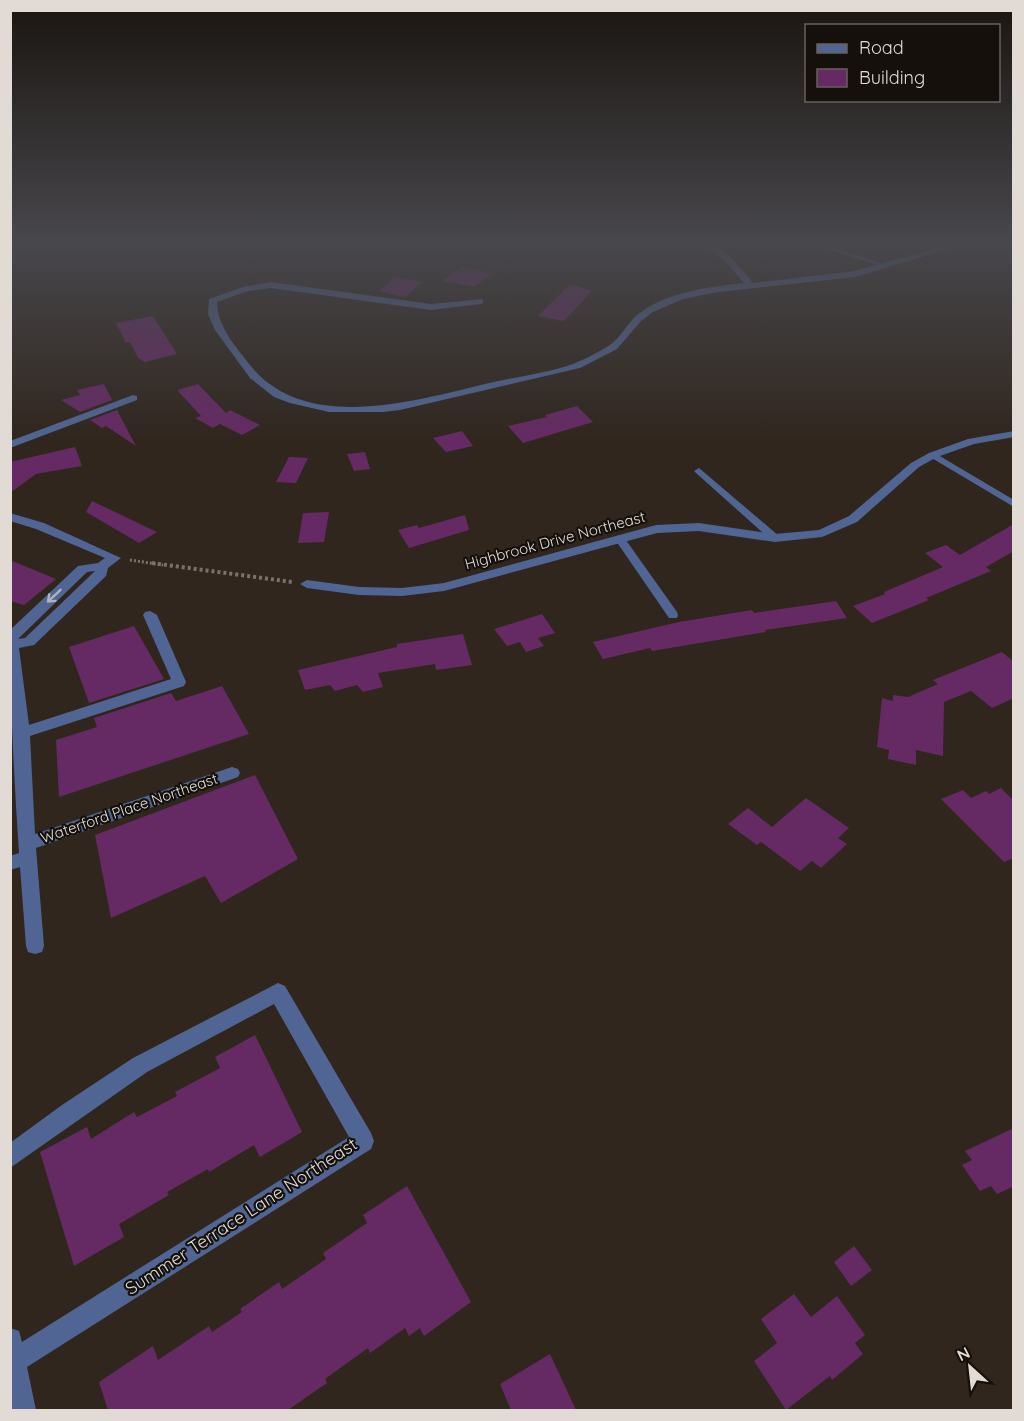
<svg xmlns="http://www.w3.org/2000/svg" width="1024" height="1421" font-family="Quicksand,sans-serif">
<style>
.building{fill:#652a64}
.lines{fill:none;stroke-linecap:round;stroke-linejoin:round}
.path-far1{stroke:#7b726b;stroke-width:3;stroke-dasharray:2 2;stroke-linecap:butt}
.path{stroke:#7b726b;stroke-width:4;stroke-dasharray:3 3;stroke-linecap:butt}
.service{fill:#516594;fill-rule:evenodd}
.minor{fill:#516594;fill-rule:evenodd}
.oneway{stroke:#afb1be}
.labels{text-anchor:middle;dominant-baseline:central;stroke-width:4.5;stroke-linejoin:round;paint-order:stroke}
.street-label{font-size:15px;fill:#e1dad5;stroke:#15100c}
.near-street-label{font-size:18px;fill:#e1dad5;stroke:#15100c}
</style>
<rect width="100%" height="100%" fill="#30261e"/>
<path class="building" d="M463,267L491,274L474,287L442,281Z
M395,277L422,282L405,297L379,291Z
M570,284L592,291L564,321L538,316Z
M153,316L177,354L145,362L138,358L130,342L126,343L116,323Z
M104,384L112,400L80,412L61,400L80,395L77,390Z
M198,384L226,413L230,410L260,425L242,435L220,424L213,428L195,418L201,416L177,390Z
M577,406L593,422L523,443L508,426L547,417L545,415Z
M117,410L136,446L106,426L102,428L90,420Z
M462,431L473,446L446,452L433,438Z
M75,447L82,466L36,474L10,493V462Z
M365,452L370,469L354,471L347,454Z
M289,457L308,458L296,483L276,482Z
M92,501L157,532L139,543L86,512Z
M329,512L324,542L298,543L303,513Z
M465,515L469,530L409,548L398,530L417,525L419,528Z
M1014,524V551L986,567L991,571L926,598L929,600L872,623L853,606L885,594L884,592L943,567L925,553L946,545L960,555Z
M10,560L56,579L24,605L10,601Z
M836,601L847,618L765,630L766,632L652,651L650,648L603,659L593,642L679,622L752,610L754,613Z
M542,614L555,633L538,638L544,646L526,652L520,642L507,646L494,629Z
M134,626L164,679L89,703L69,647Z
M463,634L472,665L436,670L435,664L378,673L383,687L363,692L357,685L335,691L330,685L305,690L298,670L397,647V644Z
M1002,652L1014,662V698L992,708L971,691L944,702L943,756L916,750V765L888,759L889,750L877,747L882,698L893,701V695L908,697L938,684L933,680Z
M222,686L249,734L59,797L56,740L97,727L94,718L171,693L176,701Z
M255,775L298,859L221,903L205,876L111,918L95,835Z
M1001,788L1014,801V858L1004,862L941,799L963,790L971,798L986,791L989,794Z
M806,798L849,828L838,838L847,844L821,868L812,861L800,871L761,842L757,845L728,824L748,808L772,827Z
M255,1035L302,1132L260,1157L254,1145L209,1172L208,1169L167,1192L169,1195L119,1224L124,1237L74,1266L40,1152L87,1127L91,1139L134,1112L137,1117L177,1096L175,1092L220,1068L215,1057Z
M1014,1128V1186L997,1194L991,1186L980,1191L962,1165L972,1160L965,1151Z
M407,1186L471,1302L424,1336L420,1328L409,1336L405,1328L370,1353L368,1348L325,1379L327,1383L288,1410H108L99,1382L153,1346L158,1360L209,1326L212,1332L242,1312L240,1309L279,1282L282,1289L326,1259L323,1253L367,1223L363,1215Z
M854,1246L872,1270L851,1286L834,1262Z
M794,1294L811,1317L837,1296L865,1335L855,1343L863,1354L832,1380L830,1376L786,1410L754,1361L777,1343L761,1319Z
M550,1354L576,1410H511L500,1384Z"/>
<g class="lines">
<path class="path-far1" d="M130,560L163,565"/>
<path class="path" d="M152,563L292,582"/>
<path class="service" d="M828,247H832L889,266L884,267L828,249Z
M933,452L1014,500V507L930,457V453Z
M699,468L779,536V540H771L696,473L694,471Z
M619,535L623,536L677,612L678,615L677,618H669L614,538Z"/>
<path class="minor" d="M700,242C721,240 740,268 753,283L854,271L960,242H972L855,277L718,292L683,299L653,312L641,321L617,349L580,368L400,410L383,412H329L290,403L274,397L250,378L215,330L208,314L209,299L243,287L271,282L431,304L483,299V303L480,304L431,310L271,288L248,291L217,302C217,326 236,347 250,365C305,435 417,400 489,383C516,377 547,373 573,364C585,359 599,352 610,345C620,338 627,324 637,315C666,292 708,287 744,283L725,261Z
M133,395L137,396V400L10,448V441Z
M1014,431V437L974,444L937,457L919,467L857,522L822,537L775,542L699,531L657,533L444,591L402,596L359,595L307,588L300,584L307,580L359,587L402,588L444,583L656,525L699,523L775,534L819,530L849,516L911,463L929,453L968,439Z
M10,513L44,523L121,558L108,568L106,576L34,645L19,648L29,725L171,679L143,615L145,612L150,611L157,615L186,682L184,686L30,736L35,834L232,767L238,769L240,773L238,777L36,848L44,946L42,952L35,954L28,952L26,946L20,867L10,870V856L19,853C14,779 10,703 10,630L78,566L98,563L105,558L36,529L10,521ZM95,571L25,638L18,639L87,572Z
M278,983L285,986L371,1133L374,1141L371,1149L27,1367L36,1410H11L10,1328L19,1331L22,1342L349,1137L274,1004L147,1072L10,1168V1143L62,1105L133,1058Z"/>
</g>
<defs><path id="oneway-shaft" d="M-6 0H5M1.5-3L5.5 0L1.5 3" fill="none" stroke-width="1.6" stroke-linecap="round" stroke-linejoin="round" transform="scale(1.5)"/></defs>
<use class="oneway" href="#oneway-shaft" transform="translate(54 596) rotate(137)"/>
<linearGradient id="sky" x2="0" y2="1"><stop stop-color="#1a1510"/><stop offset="0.55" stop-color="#48474c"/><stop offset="1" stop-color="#48474c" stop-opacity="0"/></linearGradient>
<rect width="1024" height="441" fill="url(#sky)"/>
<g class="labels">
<g class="street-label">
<text transform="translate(555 540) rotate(-15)">Highbrook Drive Northeast</text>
<text transform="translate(129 808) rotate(-19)">Waterford Place Northeast</text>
</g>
<g class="near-street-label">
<text transform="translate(241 1216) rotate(-33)">Summer Terrace Lane Northeast</text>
</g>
</g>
<rect width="1024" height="1421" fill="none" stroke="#e1dad5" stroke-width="24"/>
<rect x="805" y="24" width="195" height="78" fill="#15100c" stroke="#67615c" stroke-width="1.5"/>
<rect x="817" y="44" width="30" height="9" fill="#516594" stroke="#67615c" stroke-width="1.5"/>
<text x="859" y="54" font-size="18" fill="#e1dad5">Road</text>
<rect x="817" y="69" width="30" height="18" fill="#652a64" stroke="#67615c" stroke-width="1.5"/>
<text x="859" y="84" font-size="18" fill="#e1dad5">Building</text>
<g transform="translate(970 1367) rotate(333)" stroke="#15100c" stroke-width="4.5" paint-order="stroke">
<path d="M0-4.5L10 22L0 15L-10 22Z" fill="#e1dad5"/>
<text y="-9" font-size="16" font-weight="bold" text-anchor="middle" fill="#e1dad5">N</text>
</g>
</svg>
